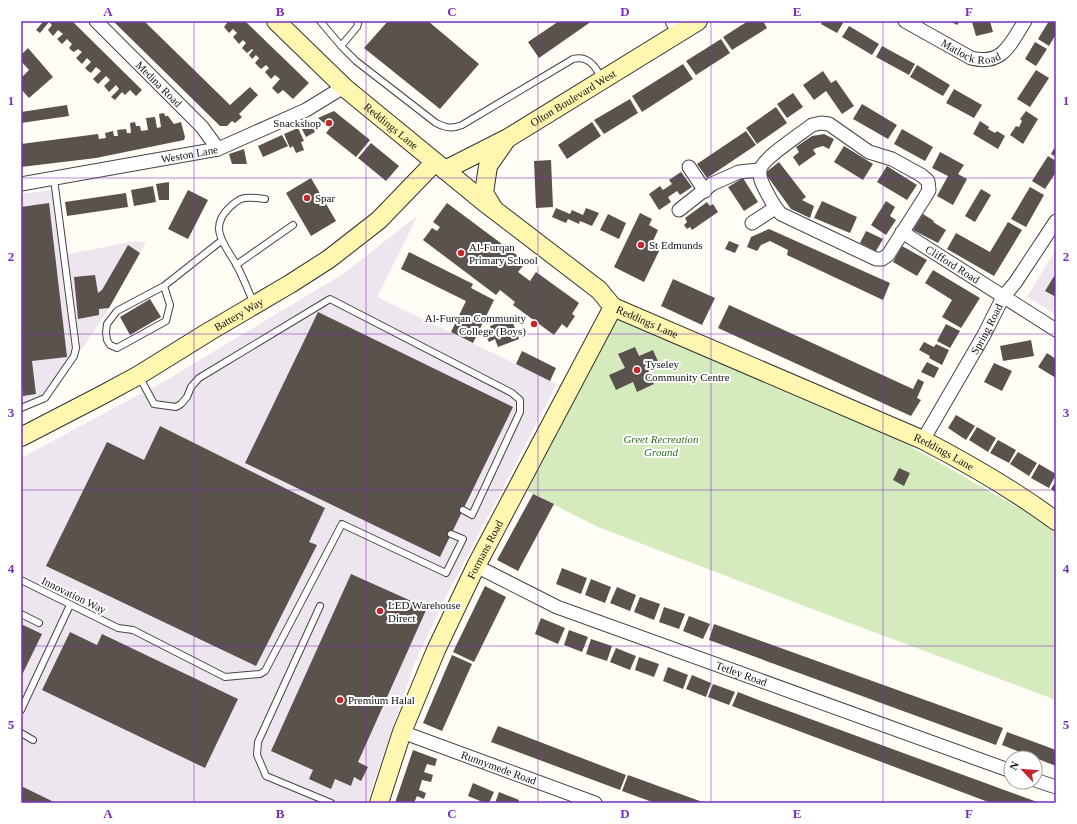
<svg xmlns="http://www.w3.org/2000/svg" width="1077" height="824" font-family="'Times New Roman',serif">
<style>
.industrial{fill:#eee6ef}
.green{fill:#d5ebbd}
.building{fill:#5a524d}
.lines{fill:none;stroke-linecap:round;stroke-linejoin:round}
.lane-casing{stroke:#444;stroke-width:8}
.street-casing{stroke:#444;stroke-width:15}
.secondary-casing{stroke:#333;stroke-width:20}
.lane{stroke:#fff;stroke-width:6}
.street{stroke:#fff;stroke-width:13}
.secondary{stroke:#fff6b0;stroke-width:18}
.grid{fill:none;stroke:#7b2cbf;stroke-width:1;stroke-opacity:0.55}
.poi-dot{fill:#c4262e;stroke:#fff;stroke-width:1.5}
.labels{text-anchor:middle;dominant-baseline:central;stroke-width:4;stroke-linejoin:round;paint-order:stroke}
.street-label{font-size:11px;fill:#111;stroke:#fff}
.poi-label{font-size:11px;fill:#111;stroke:#fff;text-anchor:start}
.park-label{font-size:11px;font-style:italic;fill:#2f6b1f;stroke:#fff}
.neatline{fill:none;stroke:#7b2cbf;stroke-width:1.5}
.grid-label{font-size:13px;text-anchor:middle;font-weight:bold;fill:#7b2cbf}
</style>
<rect width="100%" height="100%" fill="#fffdf5"/>
<path class="industrial" d="M59,189L68,254L135,241L146,242L109,308L85,345L33,407L21,413V194Z
M418,215L377,297L557,384L448,593L415,662L367,803H21V458L168,379L343,274Z
M1056,249V315L1027,297Z"/>
<path class="green" d="M615,318L894,437L1026,512L1056,533V700L823,613L598,527L527,491Z"/>
<path class="building" d="M40,21H72L142,90L136,96L130,90L125,95L122,92L115,100L111,97L119,89L116,85L109,92L104,86L110,80L106,76L98,84L93,79L101,71L96,67L91,73L88,71L85,68L91,62L87,58L82,64L76,58L82,52L78,49L74,52L71,50L69,48L72,44L67,39L62,44L57,39L63,34L58,30L53,36L48,30L52,25L49,22L40,33L36,30L42,23Z
M113,21H144L230,105L250,87L258,95L239,114L242,117L235,123L232,121L227,126H220Z
M225,21H245L309,83L293,99L283,90L278,94L272,88L280,79L275,75L271,79L265,72L269,68L266,65L261,69L255,63L259,58L256,55L252,59L249,55L253,50L252,49L247,53L242,48L246,43L243,40L239,44L233,37L237,33L233,29L229,33L224,27L227,23Z
M388,21H428L479,64L440,109L364,48Z
M559,21H592L539,58L528,42Z
M748,21H763L767,28L732,50L723,37Z
M823,21H841L843,23L837,33L821,24Z
M950,21H960L957,25Z
M975,21H990L993,32L976,36L972,22Z
M1049,21H1056V34L1049,46L1038,39Z
M849,26L879,44L872,55L842,37Z
M721,39L730,53L696,75L686,61Z
M1035,42L1047,49L1036,66L1025,59Z
M882,46L915,64L909,75L876,57Z
M28,48L53,77L29,98L21,89V78L29,70L21,61V55Z
M683,64L693,79L642,112L632,96Z
M917,65L950,85L943,96L910,77Z
M1036,70L1049,78L1030,107L1017,99Z
M823,71L831,83L836,80L854,106L842,114L826,91L814,100L803,85Z
M954,89L982,105L974,118L946,103Z
M793,93L803,107L787,118L777,104Z
M630,99L638,113L604,134L594,120Z
M862,104L897,125L888,139L853,119Z
M67,105L69,116L21,123V112Z
M776,107L787,123L757,144L746,128Z
M334,111L370,140L356,157L326,133L330,128L318,118Z
M1026,111L1038,119L1023,144L1010,135L1016,126L1019,127L1022,121L1020,119Z
M164,113L165,116H168L174,124L181,122L185,137L184,140L96,158L21,167V144L98,134L99,139L106,138L105,133L113,131L114,136H118L117,130L126,129L127,133H131L130,123L135,122L136,126H140L141,131L148,130L146,118L155,117L157,128L161,127L159,114Z
M309,120L315,132L306,137L300,125Z
M980,121L989,127L988,129L995,133L997,131L1005,136L998,149L973,134Z
M592,122L601,136L567,159L558,145Z
M298,128L304,141L301,142L304,150L296,153L293,146L290,148L284,134Z
M902,129L933,147L925,161L894,144Z
M746,131L756,145L707,178L697,164Z
M824,134L834,139L829,149L823,146L816,148L813,150L816,154L799,166L793,157L799,152L796,147L812,136Z
M282,135L288,146L263,157L258,146Z
M371,143L399,166L386,181L358,158Z
M1056,145V157L1051,154Z
M844,146L873,164L863,180L834,162Z
M244,149L247,164H232L229,154Z
M940,152L964,165L958,174L967,179L953,205L937,196L948,176L932,168Z
M1048,156L1056,161V172L1045,189L1032,181Z
M551,160L553,207L536,208L534,161Z
M779,162L806,197L802,200L814,206L810,218L791,209L765,173Z
M887,166L917,185L907,200L877,182Z
M681,172L692,187L680,195L677,191L668,197L671,202L659,210L649,194L660,186L663,190L672,184L669,180Z
M311,178L336,221L311,236L286,193Z
M743,178L758,202L744,211L728,187Z
M169,182V200H159L156,184Z
M153,186L156,202L134,206L131,190Z
M1030,187L1044,195L1026,227L1011,219Z
M981,189L991,195L975,222L965,216Z
M188,190L208,200L188,239L168,229Z
M126,193L128,207L67,216L65,202Z
M822,201L857,217L850,233L814,218Z
M886,201L895,207L890,216L896,220L886,235L871,225Z
M707,202L710,206L713,204L718,212L692,230L690,227L687,229L684,225L687,222L685,218Z
M49,203L67,357L32,361L36,394L23,396L21,376V207Z
M447,203L526,262L518,272L530,281L536,272L579,303L572,314L575,316L567,328L562,324L554,335L513,305L515,302L500,290L496,295L423,240L432,228L437,231L440,227L433,222Z
M556,208L570,214L572,210L583,215L586,208L599,213L592,226L580,221L579,224L568,219L566,223L552,217Z
M640,213L652,219L649,225L658,230L652,243L661,247L644,282L614,267Z
M608,214L626,223L619,239L600,230Z
M923,214L934,221L933,222L946,230L938,243L913,230Z
M1008,222L1022,230L994,276L947,249L956,233L990,252Z
M769,229L890,283L883,300L787,255L788,250L770,241L761,245L757,251L747,247L751,237Z
M866,231L883,239L876,251L860,243Z
M729,241L739,245L735,253L725,249Z
M128,245L140,253L109,308L99,309V315L78,319L74,277L95,275L98,293L102,290Z
M902,246L927,260L917,276L893,262Z
M409,252L473,284L471,288L494,300L473,343L451,332L466,301L401,269Z
M933,270L980,298L961,328L942,317L952,300L925,283Z
M1056,273V297L1045,291Z
M673,279L715,298L702,325L661,306Z
M150,299L161,317L130,335L120,317Z
M729,305L913,389L918,379L924,382L917,398L921,400L911,416L718,328Z
M318,312L513,407L440,557L245,463Z
M511,318L519,339L498,347L495,339L489,342L486,336L493,334L490,326Z
M946,324L960,331L950,348L937,341Z
M1031,340L1034,356L1003,361L1000,346Z
M924,342L934,347L936,344L949,350L942,365L929,358L930,356L919,350Z
M635,347L639,356L653,350L660,366L648,371L654,384L637,392L633,382L616,390L609,375L625,368L618,354Z
M522,351L556,368L550,381L516,364Z
M1047,353L1056,359V378L1038,367Z
M927,362L939,368L934,378L921,372Z
M994,363L1012,371L1002,391L984,382Z
M956,415L975,426L966,440L948,428Z
M160,426L325,508L309,542L317,545L256,666L46,566L107,442L144,460Z
M977,427L996,438L988,452L969,440Z
M998,440L1016,450L1009,463L990,453Z
M1018,452L1037,463L1029,476L1010,464Z
M1039,464L1056,474L1049,488L1031,478Z
M899,468L910,473L904,486L893,480Z
M1056,481V493L1051,489Z
M533,494L554,504L518,571L497,560Z
M562,568L587,578L581,594L556,584Z
M351,574L427,608L358,762L368,767L361,781L354,777L351,786L335,779L331,789L309,779L313,770L271,751Z
M591,579L611,587L605,603L585,595Z
M485,586L506,597L474,662L453,652Z
M617,587L636,595L630,611L610,603Z
M640,597L660,604L654,620L634,612Z
M664,607L685,614L679,629L659,622Z
M689,616L710,624L703,639L683,631Z
M541,618L565,628L558,644L535,634Z
M21,624L42,634L21,677Z
M714,624L1003,728L996,745L709,640Z
M569,630L588,637L582,652L564,645Z
M70,632L97,645L102,634L238,699L205,768L42,690Z
M591,639L612,646L607,661L586,654Z
M616,648L636,656L630,670L610,662Z
M452,655L472,664L442,731L423,723Z
M639,657L659,664L654,677L635,670Z
M668,667L688,675L683,689L663,681Z
M692,675L711,683L706,697L686,689Z
M713,684L735,692L729,705L708,697Z
M738,692L761,701L1040,803H991L732,706Z
M498,726L626,775L620,790L491,742Z
M1007,732L1056,750V766L1002,745Z
M413,750L437,759L435,766L427,764L424,772L433,775L431,782L422,780L419,790L426,793L424,799L417,796L414,803H395Z
M628,775L697,800L706,803H655L622,791Z
M473,783L494,792L489,803H485L468,796Z
M21,786L56,803H21Z
M499,792L519,800L518,803H495Z"/>
<g class="lines">
<g class="lane-casing">
<path id="lane" d="M320,21L342,47L356,61L436,123C446,128 452,129 462,125L573,59C587,55 596,66 601,78
M341,46L357,27L358,24L357,21
M236,265L293,225
M164,286L170,305L166,321L117,348L110,345L107,340L106,333L107,324L117,311L164,286L221,241
M254,304C248,290 243,277 236,264C225,245 208,228 229,208C242,195 247,197 265,199
M139,376L154,404L176,407L181,404L187,397L191,387L199,378L330,299L512,393L520,400V412L472,515L463,510
M21,408L45,398L74,356L76,348L54,179
M21,580L118,628L133,630L225,677L260,674L265,671L342,524L446,573L463,539L451,534
M320,606L258,742L257,755L266,776L331,803
M21,614L39,623
M21,710L70,605
M21,733L33,740"/>
</g>
<g class="street-casing">
<g id="street">
<path id="s1" d="M96,21L202,127L218,149"/>
<path d="M672,21L679,33"/>
<path id="s2" d="M905,21L971,58C1003,66 1010,44 1025,21"/>
<path d="M821,123L829,124L869,152L892,159L921,175L928,181L929,190L925,197L888,255L882,259H876L781,214C774,207 771,200 766,191C763,185 759,178 760,171C760,160 802,133 812,125Z"/>
<path d="M689,167L705,191"/>
<path id="s3" d="M21,184L218,149L306,110L337,91L345,88"/>
<path d="M679,210L712,184L739,172L759,170"/>
<path d="M752,223L775,208"/>
<path id="s4" d="M902,232L1056,330"/>
<path id="s5" d="M923,440L984,335L1003,297L1015,283L1056,221"/>
<path id="s6" d="M476,566L557,607L1011,771"/>
<path id="s7" d="M402,732L595,803"/>
<path d="M1035,780L1056,787"/>
</g>
</g>
<g class="secondary-casing">
<g id="secondary">
<path id="s8" d="M276,21L345,88L484,202L599,290L613,307L923,440C969,464 1014,490 1056,521"/>
<path id="s9" d="M445,170L508,138L698,21"/>
<path d="M493,208L484,193L488,166L506,140"/>
<path id="s10" d="M21,437L104,394L139,375L210,331L290,284L329,259L379,220L435,162"/>
<path id="s11" d="M379,803L402,732L436,650L476,566L613,307"/>
</g>
</g>
<use href="#lane" class="lane"/>
<use href="#street" class="street"/>
<use href="#secondary" class="secondary"/>
</g>
<path class="grid" d="M194,21V803M366,21V803M538,21V803M711,21V803M883,21V803M21,178H1056M21,334H1056M21,490H1056M21,646H1056"/>
<g class="poi-dot">
<circle cx="329" cy="123" r="4"/>
<circle cx="307" cy="198" r="4"/>
<circle cx="641" cy="245" r="4"/>
<circle cx="461" cy="253" r="4"/>
<circle cx="534" cy="324" r="4"/>
<circle cx="637" cy="370" r="4"/>
<circle cx="380" cy="611" r="4"/>
<circle cx="340" cy="700" r="4"/>
</g>
<g class="labels">
<g class="street-label">
<text stroke="none"><textPath href="#s2" startOffset="74">Matlock Road</textPath></text>
<text stroke="none"><textPath href="#s1" startOffset="89">Medina Road</textPath></text>
<text stroke="none"><textPath href="#s9" startOffset="147">Olton Boulevard West</textPath></text>
<text stroke="none"><textPath href="#s8" startOffset="156">Reddings Lane</textPath></text>
<text stroke="none"><textPath href="#s3" startOffset="171">Weston Lane</textPath></text>
<text stroke="none"><textPath href="#s4" startOffset="60">Clifford Road</textPath></text>
<text stroke="none"><textPath href="#s10" startOffset="250">Battery Way</textPath></text>
<text stroke="none"><textPath href="#s8" startOffset="480">Reddings Lane</textPath></text>
<text stroke="none"><textPath href="#s5" startOffset="128">Spring Road</textPath></text>
<text stroke="none"><textPath href="#s8" startOffset="804">Reddings Lane</textPath></text>
<text stroke="none"><textPath href="#s11" startOffset="275">Formans Road</textPath></text>
<text transform="translate(74 595) rotate(26)">Innovation Way</text>
<text stroke="none"><textPath href="#s6" startOffset="287">Tetley Road</textPath></text>
<text stroke="none"><textPath href="#s7" startOffset="103">Runnymede Road</textPath></text>
</g>
<g class="poi-label">
<text x="321" y="123" text-anchor="end">Snackshop</text>
<text x="315" y="198">Spar</text>
<text x="649" y="245">St Edmunds</text>
<text x="469" y="247">Al-Furqan<tspan x="469" dy="13">Primary School</tspan></text>
<text x="526" y="318" text-anchor="end">Al-Furqan Community<tspan x="526" dy="13">College (Boys)</tspan></text>
<text x="645" y="364">Tyseley<tspan x="645" dy="13">Community Centre</tspan></text>
<text x="388" y="605">LED Warehouse<tspan x="388" dy="13">Direct</tspan></text>
<text x="348" y="700">Premium Halal</text>
</g>
<g class="park-label">
<text x="661" y="439">Greet Recreation<tspan x="661" dy="13">Ground</tspan></text>
</g>
</g>
<rect width="1077" height="824" fill="none" stroke="#ffffff" stroke-width="44"/>
<g transform="translate(1023 770) rotate(296)"><circle r="19" fill="#ffffff" stroke="#a0a0a0"/>
<path d="M0-3L7 15L0 10L-7 15Z" fill="#c4262e"/>
<text y="-6" font-size="11" font-weight="bold" text-anchor="middle" fill="#111111">N</text>
</g>
<rect x="22" y="22" width="1033" height="780" class="neatline"/>
<g class="grid-label">
<text x="108" y="16">A</text>
<text x="280" y="16">B</text>
<text x="452" y="16">C</text>
<text x="625" y="16">D</text>
<text x="797" y="16">E</text>
<text x="969" y="16">F</text>
<text x="11" y="105">1</text>
<text x="1066" y="105">1</text>
<text x="11" y="261">2</text>
<text x="1066" y="261">2</text>
<text x="11" y="417">3</text>
<text x="1066" y="417">3</text>
<text x="11" y="573">4</text>
<text x="1066" y="573">4</text>
<text x="11" y="729">5</text>
<text x="1066" y="729">5</text>
<text x="108" y="818">A</text>
<text x="280" y="818">B</text>
<text x="452" y="818">C</text>
<text x="625" y="818">D</text>
<text x="797" y="818">E</text>
<text x="969" y="818">F</text>
</g>
</svg>
